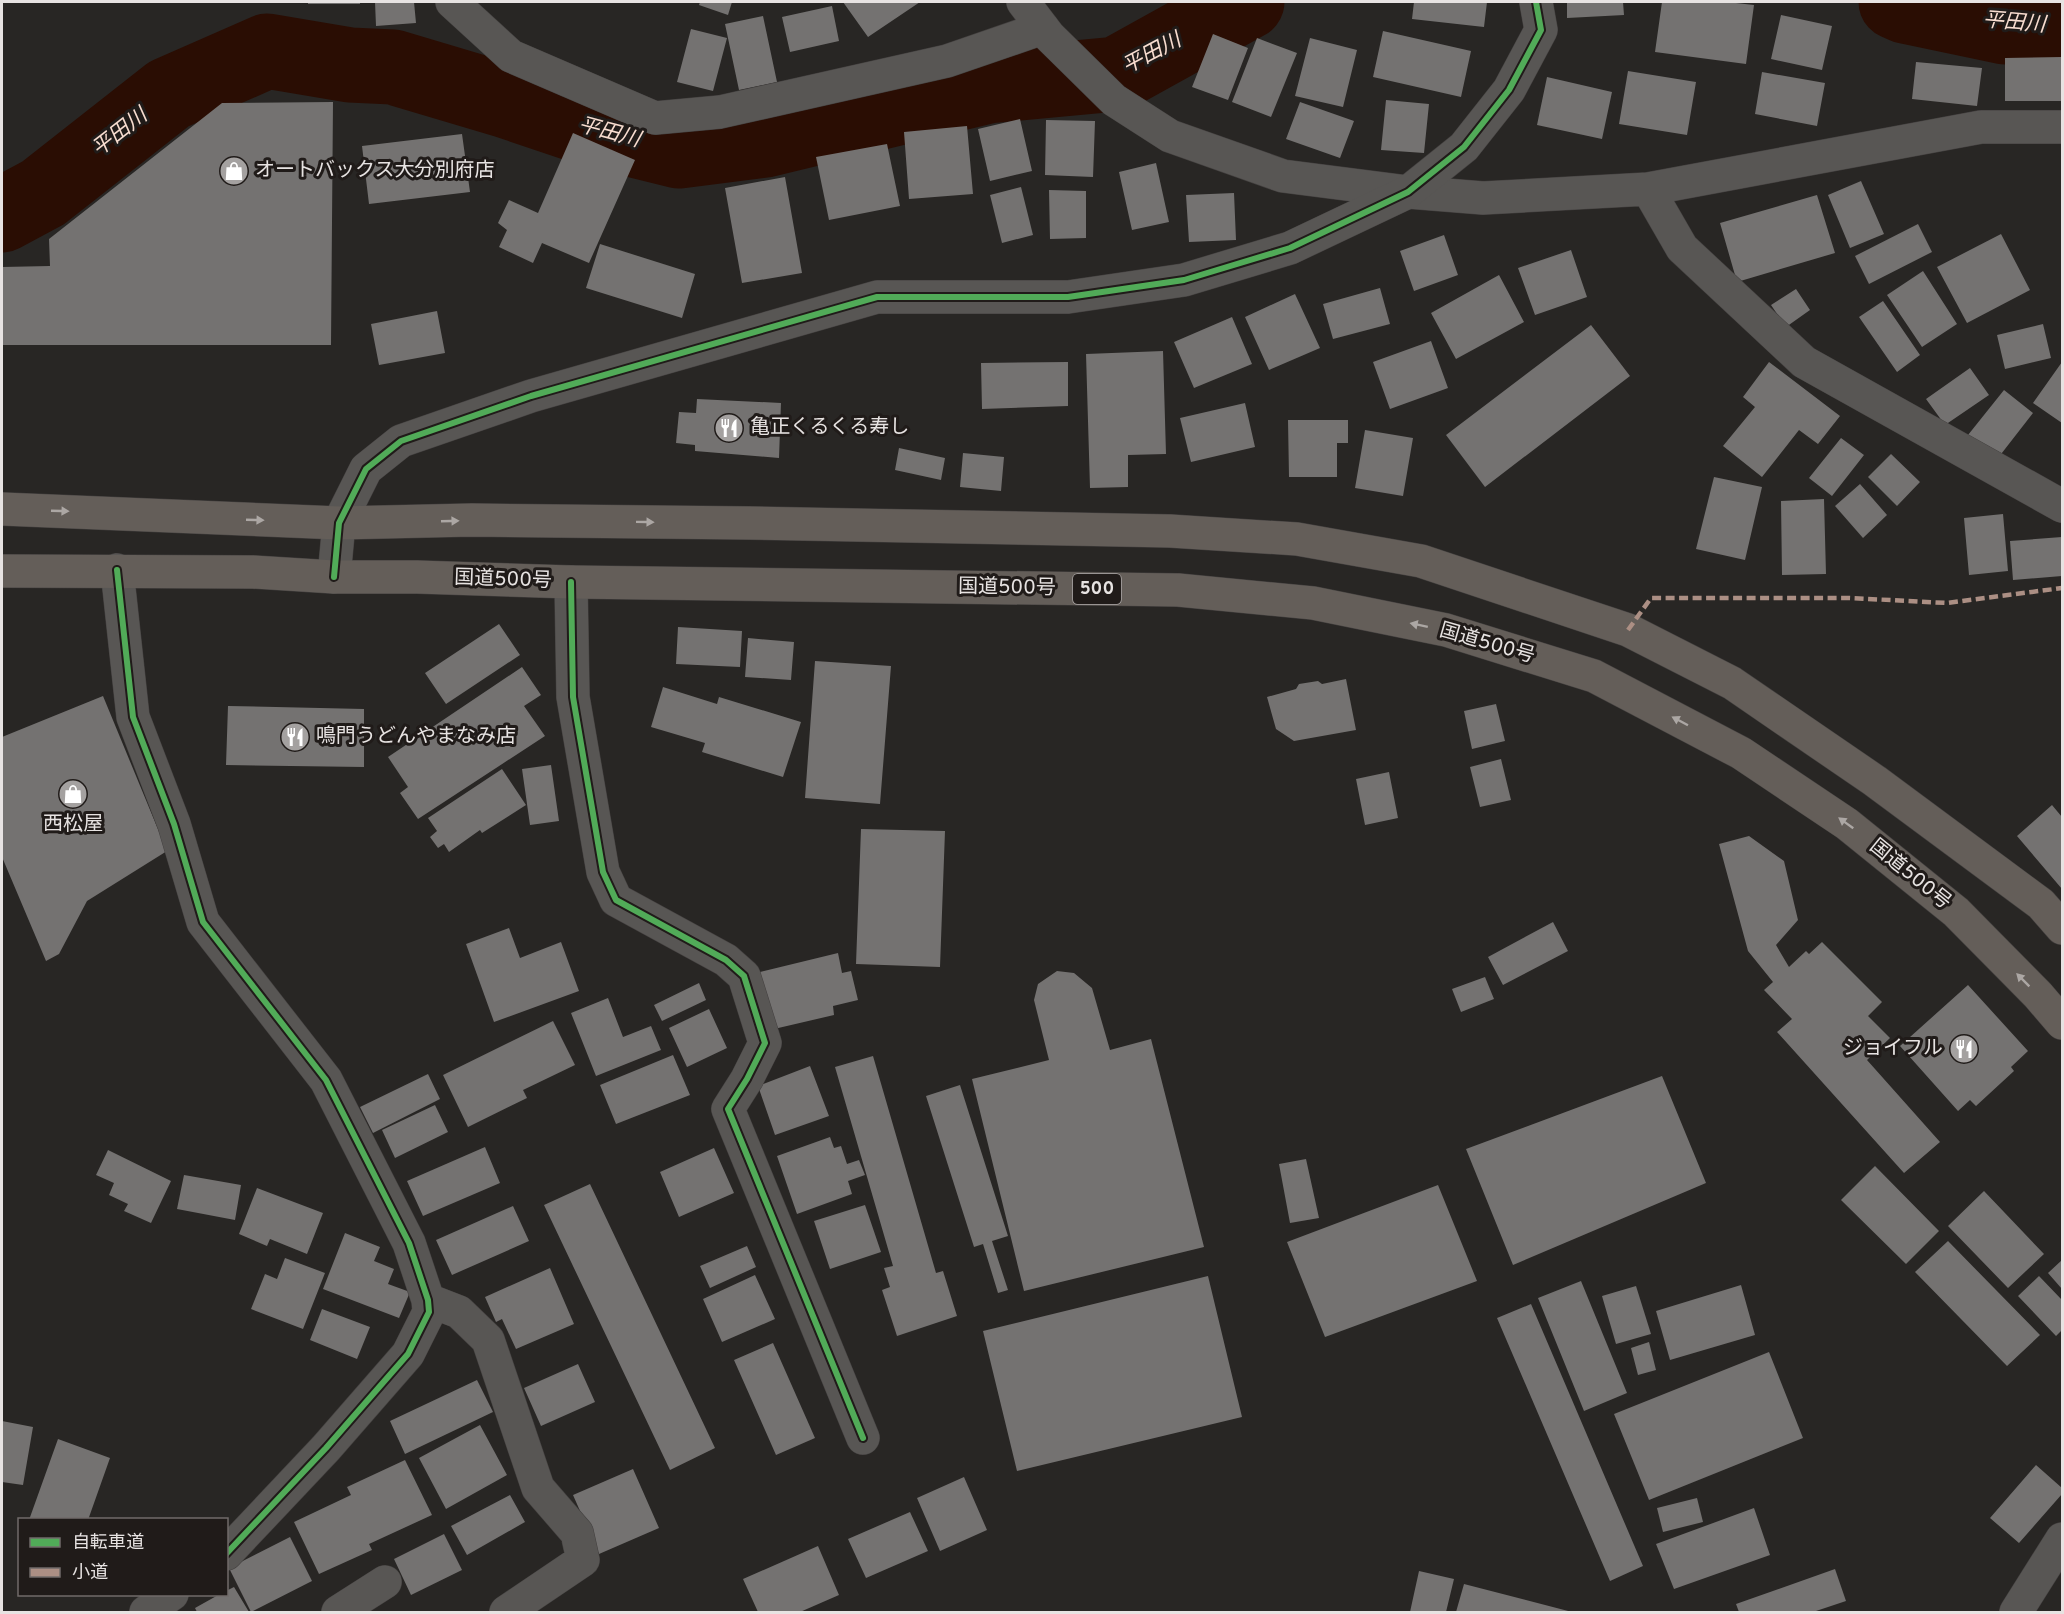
<svg xmlns="http://www.w3.org/2000/svg" width="2064" height="1614" font-family="Overpass,'Noto Sans JP',sans-serif">
<style>
.lines{fill:none;stroke-linecap:round;stroke-linejoin:round}
.river{stroke:#2a0d03;stroke-width:75}
.building{fill:#747271}
.minor-casing{stroke:#444140;stroke-width:34}
.tertiary-casing{stroke:#444140;stroke-width:34}
.trunk-casing{stroke:#444140;stroke-width:34}
.minor{stroke:#585654;stroke-width:33}
.tertiary{stroke:#585654;stroke-width:33}
.trunk{stroke:#645e59;stroke-width:33}
.quiet{stroke:#ac8f84;stroke-width:4.5;stroke-dasharray:9 4.5;stroke-linecap:butt}
.cycleway-casing{stroke:#201b19;stroke-width:10}
.cycleway{stroke:#51ab58;stroke-width:6}
.oneway{fill:#aca7a4}
.labels{text-anchor:middle;dominant-baseline:central;stroke-width:6;stroke-linejoin:round;paint-order:stroke}
.shield{fill:#201b19;stroke:#aba7a6;stroke-width:1.5}
.shield-label{font-size:18px;font-weight:bold;fill:#e7e3e2}
.poi-label{font-size:20px;fill:#e7e3e2;stroke:#201b19;text-anchor:start}
.street-label{font-size:20px;fill:#e7e3e2;stroke:#201b19}
.water-label{font-size:21px;font-style:italic;fill:#f8ddd0;stroke:#201b19}
</style>
<rect width="100%" height="100%" fill="#282624"/>
<g class="lines">
<path class="river" d="M1896,2L1905,6L2005,27H2062
M2,215L43,193L169,94L267,51L350,65L393,67L504,100L590,129L679,151L765,140L988,86L1117,74L1247,2"/>
</g>
<path class="building" d="M308,2H360V4H308Z
M375,2H414L416,23L376,26Z
M700,2H732L728,15L699,5Z
M843,2H920L868,37Z
M1414,2H1487L1484,27L1412,19Z
M1567,2H1623L1624,15L1567,18Z
M1662,2H1727L1754,5L1746,64L1655,52Z
M832,6L839,41L790,52L782,17Z
M1781,15L1832,26L1822,70L1771,59Z
M763,16L777,82L739,90L725,24Z
M691,29L727,38L713,91L677,82Z
M1383,31L1471,51L1461,97L1373,77Z
M1213,34L1248,48L1228,100L1192,87Z
M1257,38L1297,53L1271,117L1232,102Z
M1310,38L1357,50L1343,107L1295,96Z
M2062,57V101H2005V58Z
M1916,62L1982,68L1977,106L1912,99Z
M1628,71L1696,82L1687,135L1619,124Z
M1762,72L1825,83L1817,126L1755,114Z
M1547,77L1612,92L1602,139L1537,125Z
M1386,100L1429,104L1424,153L1381,150Z
M333,102L331,345H2V267L50,266L49,239L222,103Z
M1300,102L1354,121L1340,158L1286,139Z
M1020,119L1032,171L990,181L978,129Z
M1046,120L1095,121L1093,177L1045,175Z
M967,126L973,194L909,199L904,132Z
M573,133L635,160L589,263L542,243L533,263L499,247L507,230L498,223L509,200L538,213Z
M462,134L470,192L369,204L362,146Z
M887,144L900,206L829,220L816,157Z
M1156,163L1169,222L1132,230L1119,172Z
M785,177L802,273L742,283L725,188Z
M1861,181L1884,234L1850,248L1828,195Z
M1021,187L1033,235L1002,243L990,195Z
M1049,190L1086,191V238L1050,239Z
M1234,193L1236,240L1189,242L1186,195Z
M1817,195L1835,253L1737,282L1720,223Z
M1918,224L1932,252L1869,284L1855,256Z
M2001,234L2030,290L1967,323L1937,267Z
M1444,235L1458,275L1414,291L1400,251Z
M600,244L695,274L682,318L586,288Z
M1571,250L1587,297L1535,315L1518,268Z
M1923,271L1957,324L1922,347L1887,295Z
M1499,275L1524,322L1456,359L1431,313Z
M1380,288L1390,324L1333,339L1323,304Z
M1796,289L1810,310L1786,327L1771,305Z
M1295,294L1320,348L1269,370L1245,317Z
M1883,301L1920,355L1897,372L1859,317Z
M437,311L445,353L379,365L371,324Z
M1232,317L1252,364L1194,388L1174,342Z
M2043,324L2051,358L2005,369L1997,335Z
M1591,325L1630,376L1485,487L1446,435Z
M1431,341L1448,388L1390,409L1373,362Z
M1163,351L1166,454L1128,455V487L1090,488L1086,354Z
M1068,362V406L982,409L981,363Z
M1769,362L1840,416L1818,444L1799,430L1762,477L1723,446L1755,407L1743,397Z
M2062,362V423L2033,403Z
M1970,368L1989,395L1945,425L1926,399Z
M2004,390L2033,413L1998,458L1968,435Z
M697,399L781,403L779,458L695,451V445L676,443L679,412L696,413Z
M1245,403L1255,447L1191,462L1180,418Z
M1288,420H1348V443H1337V477H1289Z
M1365,430L1413,438L1403,496L1355,488Z
M1841,438L1864,455L1832,496L1809,478Z
M899,448L945,458L941,480L895,470Z
M963,453L1004,457L1001,491L960,487Z
M1891,454L1920,482L1897,506L1868,477Z
M1714,477L1762,487L1745,560L1696,549Z
M1860,484L1887,515L1863,538L1835,506Z
M1824,499L1826,574L1782,575L1781,501Z
M2003,514L2008,571L1969,575L1964,518Z
M2062,537V576L2013,580L2010,541Z
M499,624L520,655L446,704L425,673Z
M678,627L742,631L740,667L676,664Z
M748,638L794,642L791,680L745,677Z
M815,661L891,666L880,804L805,798Z
M522,667L541,695L524,706L545,736L418,819L400,793L408,787L388,757Z
M1346,679L1356,730L1294,741L1276,729L1267,697L1296,689L1299,684L1318,681L1322,684Z
M663,687L717,704L719,697L801,722L783,777L702,752L705,743L651,727Z
M103,696L167,851L87,901L59,954L46,961L2,857V737Z
M1496,704L1505,741L1472,749L1464,711Z
M228,706L364,709V767L226,765Z
M1501,759L1511,800L1480,807L1470,767Z
M551,765L559,821L530,825L522,769Z
M502,769L526,805L482,833L480,830L449,852L444,844L438,848L430,837L437,831L428,818Z
M1389,772L1398,818L1365,825L1356,779Z
M2052,805L2062,817V889L2017,836Z
M861,829L945,831L940,967L856,964Z
M1749,836L1784,861L1798,920L1776,945L1789,967L1806,951L1809,954L1822,942L1882,1002L1868,1016L1890,1038L1867,1060L1940,1142L1904,1173L1777,1032L1792,1019L1764,990L1773,982L1748,951L1719,844Z
M1553,922L1568,951L1503,985L1488,957Z
M509,928L520,958L561,942L579,991L494,1022L466,944Z
M838,953L842,973L851,971L858,1000L833,1006L834,1015L774,1029L760,972Z
M1057,971L1074,973L1092,988L1110,1050L1151,1039L1204,1247L1024,1291L972,1079L1049,1060L1034,1000L1038,984Z
M1485,977L1494,999L1461,1012L1452,989Z
M699,983L706,1000L662,1021L654,1005Z
M1968,985L2028,1051L2011,1067L2014,1071L1976,1106L1970,1100L1958,1111L1900,1046Z
M608,998L623,1037L651,1026L661,1050L596,1076L571,1013Z
M709,1009L727,1048L687,1067L669,1028Z
M553,1021L575,1065L523,1090L527,1098L468,1127L443,1075Z
M673,1055L690,1095L616,1124L600,1085Z
M873,1056L936,1273L943,1271L957,1316L897,1336L882,1290L890,1287L884,1268L893,1266L835,1067Z
M810,1066L829,1116L775,1135L758,1086Z
M428,1074L440,1099L373,1133L360,1107Z
M1662,1076L1706,1183L1513,1265L1466,1149Z
M960,1085L1008,1236L992,1241L1008,1290L998,1293L983,1244L974,1247L926,1096Z
M435,1105L448,1132L395,1158L382,1130Z
M830,1137L834,1148L841,1146L847,1164L859,1160L865,1175L848,1181L852,1194L797,1214L777,1156Z
M485,1147L500,1183L423,1216L407,1181Z
M714,1148L734,1193L679,1217L660,1172Z
M108,1150L171,1181L151,1223L124,1211L128,1204L109,1195L114,1183L96,1175Z
M1306,1159L1319,1218L1290,1223L1279,1164Z
M1875,1166L1939,1231L1906,1264L1841,1200Z
M184,1175L241,1185L235,1220L177,1209Z
M590,1184L715,1448L670,1470L544,1205Z
M1438,1185L1477,1281L1325,1337L1287,1242Z
M257,1188L323,1213L307,1254L270,1239L267,1246L239,1234Z
M1984,1191L2044,1254L2008,1288L1948,1226Z
M865,1205L881,1252L830,1269L814,1221Z
M513,1206L529,1241L452,1275L436,1240Z
M345,1233L380,1247L374,1261L394,1269L388,1284L410,1292L399,1318L323,1289Z
M1948,1241L2040,1335L2007,1366L1915,1272Z
M747,1246L756,1267L710,1288L700,1266Z
M285,1258L325,1273L303,1329L251,1309L265,1274L277,1279Z
M2062,1260V1289L2048,1273Z
M550,1268L574,1324L516,1349L502,1319L496,1322L485,1297Z
M755,1275L775,1319L722,1342L703,1299Z
M1208,1276L1242,1417L1017,1471L983,1331Z
M2039,1276L2062,1300V1330L2056,1336L2018,1296Z
M1581,1281L1627,1393L1584,1411L1538,1298Z
M1741,1285L1755,1335L1670,1360L1656,1311Z
M1636,1286L1651,1334L1616,1344L1602,1296Z
M1531,1304L1643,1566L1610,1581L1497,1318Z
M322,1309L370,1327L357,1359L310,1340Z
M1649,1342L1656,1370L1638,1375L1631,1348Z
M773,1343L815,1438L776,1455L734,1360Z
M1769,1352L1803,1438L1649,1500L1614,1414Z
M578,1364L595,1402L541,1426L524,1388Z
M477,1380L493,1412L405,1454L390,1421Z
M2,1421L33,1427L23,1485L2,1482Z
M480,1425L507,1475L446,1509L419,1458Z
M58,1439L110,1458L88,1520H29Z
M405,1460L432,1515L369,1544L372,1550L319,1574L294,1522L351,1495L347,1487Z
M2036,1465L2062,1488V1494L2019,1543L1990,1518Z
M633,1469L659,1528L599,1554L573,1495Z
M964,1477L987,1530L940,1551L917,1498Z
M510,1495L525,1522L467,1555L451,1526Z
M1697,1498L1703,1522L1663,1532L1657,1508Z
M1754,1508L1770,1555L1674,1589L1656,1544Z
M910,1512L928,1551L866,1578L848,1539Z
M444,1534L462,1570L411,1595L394,1559Z
M290,1537L312,1581L251,1612L229,1568Z
M818,1546L839,1595L800,1612H758L743,1579Z
M1835,1569L1846,1601L1813,1612H1739L1736,1604Z
M1419,1571L1454,1579L1446,1612H1410Z
M1464,1584L1572,1612H1456Z
M234,1587L249,1612H197L195,1608L220,1594H226V1591Z"/>
<g class="lines">
<g class="minor-casing">
<path id="minor" d="M452,2L511,56L655,118L720,112L947,61L1043,28
M1023,2L1049,36L1114,100L1170,136L1283,176L1408,192L1483,198L1648,189L1981,127H2062
M1648,189L1682,248L1804,362L2062,506
M117,570L133,717L174,824L203,922L326,1080L409,1243L428,1300L429,1312L408,1354L326,1448L226,1554
M571,582L573,697L603,872L616,900L726,960L744,976L765,1043L747,1079L728,1109L863,1438
M428,1300L459,1312L488,1340L538,1488L577,1533L583,1560L506,1612
M146,1612L172,1594
M338,1612L385,1582
M2016,1612L2062,1539"/>
</g>
<g class="tertiary-casing">
<path id="tertiary" d="M334,577L339,523L366,469L401,441L531,396L877,297H1068L1184,280L1290,248L1408,192L1464,147L1509,90L1541,30L1536,2"/>
</g>
<g class="trunk-casing">
<path id="trunk" d="M2,509L339,523L472,520L749,523L1170,531L1297,539L1421,561L1628,630L1732,683L1875,781L2041,904L2062,928
M2,571L253,572L334,577H417L571,582L1178,590L1313,603L1446,630L1594,676L1741,753L1847,824L1956,912L2038,995L2062,1023"/>
</g>
<use href="#minor" class="minor"/>
<use href="#tertiary" class="tertiary"/>
<use href="#trunk" class="trunk"/>
<path class="quiet" d="M1628,630L1651,598H1850L1947,603L2062,588"/>
<g class="cycleway-casing">
<path id="cycleway" d="M117,570L133,717L174,824L203,922L326,1080L409,1243L428,1300L429,1312L408,1354L326,1448L226,1554
M334,577L339,523L366,469L401,441L531,396L877,297H1068L1184,280L1290,248L1408,192L1464,147L1509,90L1541,30L1536,2
M571,582L573,697L603,872L616,900L726,960L744,976L765,1043L747,1079L728,1109L863,1438"/>
</g>
<use href="#cycleway" class="cycleway"/>
</g>
<defs><path id="oneway-solid" d="M-6-.8H1V-3.2L6.5 0L1 3.2V.8H-6Z" transform="scale(1.5)"/></defs>
<g class="oneway">
<use href="#oneway-solid" transform="translate(60 511) rotate(2)"/>
<use href="#oneway-solid" transform="translate(255 520) rotate(2)"/>
<use href="#oneway-solid" transform="translate(450 521) rotate(-2)"/>
<use href="#oneway-solid" transform="translate(645 522) rotate(1)"/>
<use href="#oneway-solid" transform="translate(1419 625) rotate(-168)"/>
<use href="#oneway-solid" transform="translate(1680 721) rotate(-152)"/>
<use href="#oneway-solid" transform="translate(1846 823) rotate(-144)"/>
<use href="#oneway-solid" transform="translate(2023 980) rotate(-135)"/>
</g>
<defs>
<g id="shop-disc" transform="scale(1.5)"><circle r="9.5" fill="#a4a1a0" stroke="#201b19"/><path d="M-5-2.5h2.3a2.7 3.5 0 0 1 5.4 0H5L5.5 6h-11ZM-1.5-2.5h3a1.5 2.3 0 0 0-3 0Z" fill="#fff"/></g>
<g id="restaurant-disc" transform="scale(1.5)"><circle r="9.5" fill="#a4a1a0" stroke="#201b19"/><path d="M-5-6h1v4h1v-4h1v4h1v-4h1v5L-1.5 .5V6h-2V.5L-5-1ZM5-6V6H3V1.5H1.5Q1.5-4 5-6Z" fill="#fff"/></g>
</defs>
<g fill-rule="evenodd">
<use href="#shop-disc" x="234" y="171"/>
<use href="#restaurant-disc" x="729" y="428"/>
<use href="#restaurant-disc" x="295" y="737"/>
<use href="#shop-disc" x="73" y="794"/>
<use href="#restaurant-disc" x="1964" y="1049"/>
</g>
<g class="labels">
<rect class="shield" x="1073" y="574" width="48" height="30" rx="4.5"/>
<g class="shield-label">
<text x="1097" y="589">500</text>
</g>
<g class="poi-label">
<text x="255" y="171">オートバックス大分別府店</text>
<text x="750" y="428">亀正くるくる寿し</text>
<text x="316" y="737">鳴門うどんやまなみ店</text>
<text x="73" y="825" text-anchor="middle">西松屋</text>
<text x="1943" y="1049" text-anchor="end">ジョイフル</text>
</g>
<g class="street-label">
<text transform="translate(503 580) rotate(2)">国道500号</text>
<text transform="translate(1007 588) rotate(1)">国道500号</text>
<text transform="translate(1487 644) rotate(16)">国道500号</text>
<text transform="translate(1910 875) rotate(39)">国道500号</text>
</g>
<g class="water-label">
<text transform="translate(2014 23) rotate(5)">平田川</text>
<text transform="translate(1152 54) rotate(-28)">平田川</text>
<text transform="translate(120 133) rotate(-38)">平田川</text>
<text transform="translate(609 133) rotate(15)">平田川</text>
</g>
</g>
<rect width="2064" height="1614" fill="none" stroke="#e7e3e2" stroke-width="6"/>
<rect x="18" y="1518" width="210" height="78" fill="#201b19" stroke="#706b69" stroke-width="1.5"/>
<rect x="30" y="1538" width="30" height="9" fill="#51ab58" stroke="#706b69" stroke-width="1.5"/>
<text x="72" y="1548" font-size="18" fill="#e7e3e2">自転車道</text>
<rect x="30" y="1568" width="30" height="9" fill="#ac8f84" stroke="#706b69" stroke-width="1.5"/>
<text x="72" y="1578" font-size="18" fill="#e7e3e2">小道</text>
</svg>
